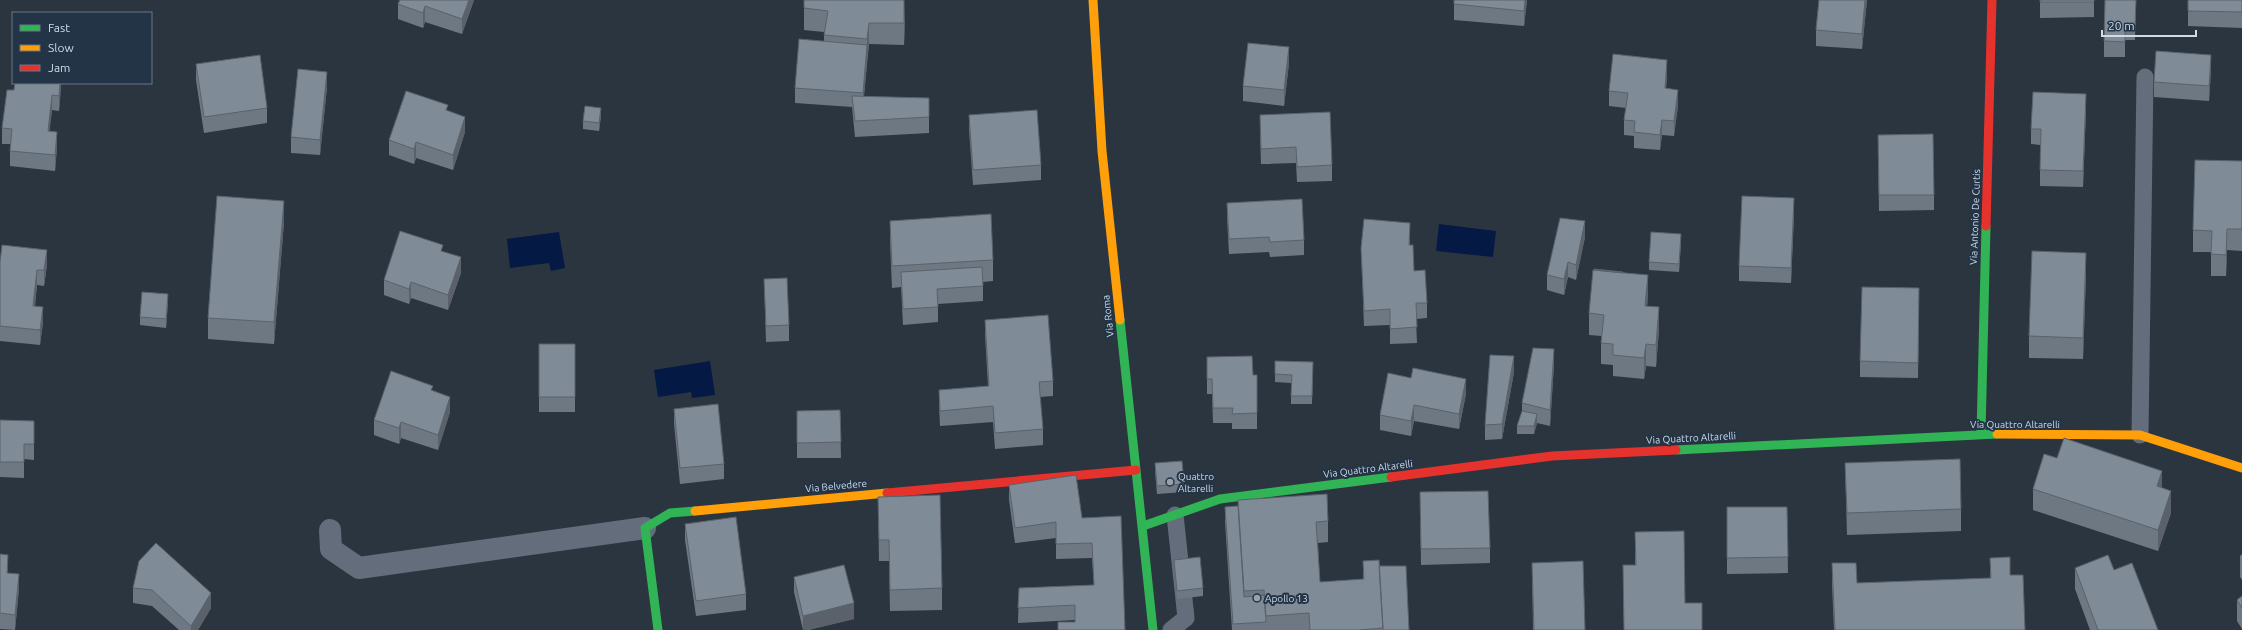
<svg xmlns="http://www.w3.org/2000/svg" width="2242" height="630" font-family="Ubuntu,sans-serif">
<style>
.water{fill:#041a44}
.lines{fill:none;stroke-linecap:round;stroke-linejoin:round}
.lane{stroke:#646d7c;stroke-width:17}
.street{stroke:#646d7c;stroke-width:22}
.fast{stroke:#30b455;stroke-width:9}
.slow{stroke:#ff9f0a;stroke-width:9}
.jam{stroke:#e5322d;stroke-width:9}
.wall{fill:#6e7883}
.shaded-wall{fill:#5a616a}
.building{fill:#808b98;stroke:#5a616a}
.poi-dot{fill:#96a1ac;stroke:#233447;stroke-width:1.5}
.labels{text-anchor:middle;dominant-baseline:central;stroke-width:4;stroke-linejoin:round;paint-order:stroke}
.street-label{font-size:10px;fill:#d0dbe7;stroke:#233447}
.poi-label{font-size:10px;fill:#d0dbe7;stroke:#233447;text-anchor:start}
</style>
<rect width="100%" height="100%" fill="#2b353f"/>
<path class="water" d="M1439,224L1496,231L1493,257L1436,251Z
M559,232L565,268L551,271L549,263L510,268L507,239Z
M710,361L715,395L692,398L691,392L658,397L654,370Z"/>
<g class="lines">
<path class="lane" d="M2140,435L2145,77
M1171,630L1186,618L1175,515"/>
<path class="street" d="M330,530L331,549L359,568L645,528"/>
<path class="fast" d="M1120,320L1153,630
M1981,434L1986,226
M1676,450L1997,434
M1143,526L1220,499L1391,477
M658,630L645,528L670,513L695,511"/>
<path class="slow" d="M1093,0L1102,151L1120,320
M1997,434L2140,435L2242,468
M695,511L887,493"/>
<path class="jam" d="M1986,226L1992,0
M1391,477L1552,456L1676,450
M887,493L1136,470"/>
</g>
<path class="wall" d="M400,0H474L462,34L425,22L423,28L398,19V4Z
M1527,0L1524,26L1454,20V4Z
M1819,0H1867L1862,49L1816,46V30Z
M2040,0H2094V17L2040,18Z
M2136,0L2135,40H2125V57H2104V41Z
M2242,0V28L2188,26V11Z
M804,8L905,19L904,45L869,44L864,96L929,114V133L855,137L852,107L795,103V88L824,41V32L804,30Z
M1289,63L1284,106L1243,101V86Z
M196,64L267,108V123L204,133L196,80Z
M2211,70L2209,101L2154,97V82Z
M1667,75L1666,88L1678,105L1674,136L1662,135L1660,150L1634,148V136L1624,135V120L1626,108L1609,106V91Z
M61,83L59,111L52,110L49,131L57,147L55,171L10,166V144H2V128L14,90Z
M327,87L320,155L291,153V137Z
M2086,109L2083,187L2040,186V145L2031,144V129Z
M448,111L465,132L453,170L416,158L414,164L389,155V140Z
M969,115L1041,165V180L973,185L969,130Z
M1260,115L1332,165V181L1297,182L1296,163L1261,164L1260,131Z
M601,116L599,131L583,129V121Z
M1878,150L1934,195V210L1879,211Z
M2242,161V251L2227,250L2226,276H2211V252H2193V230Z
M1227,203L1304,240V255L1270,257L1269,252L1229,254L1227,218Z
M1794,214L1791,283L1739,281V266Z
M890,221L993,260V281L983,282V301L938,304V322L903,325L901,287L892,288L890,242Z
M284,222L274,344L208,339V318Z
M1585,237L1576,280L1568,277L1564,295L1547,290V275Z
M1410,238V245L1414,271L1427,303V318L1416,319L1417,343L1390,344V325L1364,326L1361,248Z
M1681,242L1679,272L1649,270V262Z
M443,252L461,273L448,310L411,298L409,304L384,295V280Z
M0,262L47,265L44,286L37,285L35,306L43,322L40,345L0,341Z
M1623,273L1648,296L1647,306L1659,329L1656,367L1646,366L1644,379L1613,376V365L1601,364V343L1602,336L1589,335V313Z
M2086,274L2083,359L2029,358V336Z
M764,279L789,325V341L766,342Z
M168,303L166,328L140,325V317Z
M1919,303L1918,378L1860,377V361Z
M985,320L1053,381V396L1040,397L1043,429V445L995,449L993,422L940,426L939,405V390L988,386L985,335Z
M539,344H575V412H539Z
M1207,357L1253,375H1257V429H1232V423H1213L1212,394H1207Z
M1275,361L1313,362L1312,404H1291V383L1275,382Z
M1554,364L1550,426L1537,423L1534,434H1517V426L1522,411V403Z
M1514,372L1502,439L1485,440V425Z
M1388,373L1466,394L1459,429L1414,421L1411,436L1380,430V415Z
M433,391L450,412L438,450L401,438L399,444L374,435V420Z
M674,409L724,464V479L680,484L674,424Z
M840,410L841,458H797V411Z
M0,420L34,436V460L24,459V478L0,477Z
M2057,458L2162,488L2171,513L2158,551L2033,510V489Z
M1155,463L1184,484V492L1157,494L1155,471Z
M1845,463L1961,509V531L1847,535Z
M1009,485L1082,518L1125,630L1075,622V620L1018,623L1019,588L1094,585L1092,558L1056,559V538L1015,543L1009,500Z
M1420,492L1490,548V563L1421,565Z
M878,497L942,588V610L890,611L889,561H879Z
M1238,500L1328,521V542L1318,543L1320,582L1363,579V561L1379,566L1409,630H1232L1225,522V507L1238,506Z
M1727,507H1787L1788,573L1727,574Z
M685,524L746,594V610L696,616L685,540Z
M1635,532L1685,603L1702,630H1624L1623,565H1635Z
M156,543L211,608L198,630H179L152,606L133,603V588Z
M0,554L8,570V573L19,589L15,630L0,629Z
M2242,554V580L2240,577V556Z
M1990,558L2010,575L2025,630H1834L1832,585V563L1857,583L1990,578Z
M1174,560L1203,588V596L1177,599L1174,568Z
M1532,563L1585,630H1533Z
M2075,568L2114,570L2158,630H2090L2075,589Z
M794,577L854,619L808,630H803L794,592Z
M2242,596V629L2237,621V600Z"/>
<path class="shaded-wall" d="M469,0H474L462,34V19Z
M905,0V19L904,45V23Z
M1525,0H1527L1524,26V11Z
M1865,0H1867L1862,49V34Z
M425,6V22L423,28V13Z
M869,23V44L867,60V39Z
M867,45V60L863,108V93Z
M1289,47V63L1284,106V90Z
M2211,55V70L2209,101V86Z
M1667,60V75L1665,104V88Z
M327,72V87L320,155V140Z
M60,83H61V90L59,111V96Z
M1678,90V105L1674,136V121Z
M2086,94V109L2083,187V171Z
M52,95V110L48,146V131Z
M601,108V116L599,131V123Z
M465,117V132L453,170V155Z
M1662,120V135L1660,150V135Z
M57,132V147L55,171V155Z
M416,142V158L414,164V149Z
M1794,198V214L1791,283V268Z
M284,201V222L274,344V322Z
M1585,221V237L1576,280V265Z
M1410,223V238L1409,261V245Z
M2227,229V250L2226,276V255Z
M1681,234V242L1679,272V264Z
M47,250V265L44,286V270Z
M2086,253V274L2083,359V338Z
M461,257V273L448,310V295Z
M1568,262V277L1564,295V279Z
M37,270V285L33,321V306Z
M1648,275V296L1645,327V306Z
M411,282V298L409,304V289Z
M168,294V303L166,328V319Z
M43,307V322L40,345V330Z
M1659,307V329L1656,367V345Z
M1646,344V366L1644,379V358Z
M1554,349V364L1550,426V410Z
M1514,356V372L1502,439V424Z
M1466,379V394L1459,429V414Z
M450,397V412L438,450V435Z
M1414,405V421L1411,436V421Z
M1537,414V423L1534,434V426Z
M401,422V438L399,444V428Z
M2162,471V492L2157,486Z
M2171,491V513L2158,551V530Z
M8,555V570L7,588V573Z
M19,574V589L15,630V615Z
M211,593V608L198,630H191V626Z
M854,603V619L808,630H803V616Z"/>
<path class="building" d="M400,0H469L462,19L425,6L423,13L398,4Z
M804,0H904V23H869L867,39L824,35L828,11L804,8Z
M1454,0H1525L1524,11L1454,4Z
M1819,0H1865L1862,34L1816,30Z
M2040,0H2094V2H2040Z
M2105,0H2136L2135,25H2125V42L2104,41Z
M2188,0H2242V12L2188,11Z
M799,39L867,45L863,93L795,88Z
M1248,43L1289,47L1284,90L1243,86Z
M2156,51L2211,55L2209,86L2154,82Z
M1613,54L1667,60L1665,88L1678,90L1674,121L1662,120L1660,135L1634,132L1635,121L1624,120L1628,93L1609,91Z
M260,55L267,108L204,117L196,64Z
M298,69L327,72L320,140L291,137Z
M15,83H60L59,96L52,95L48,131L57,132L55,155L10,151L12,129L2,128L7,90H14Z
M406,91L448,105L446,110L465,117L453,155L416,142L414,149L389,140Z
M2033,92L2086,94L2083,171L2040,170L2041,129H2031Z
M852,96L929,98V117L855,121Z
M585,106L601,108L599,123L583,121Z
M1037,110L1041,165L973,170L969,115Z
M1330,112L1332,165L1297,167L1296,147L1261,149L1260,115Z
M1933,134L1934,195H1879L1878,135Z
M2195,160L2242,161V229H2227L2226,255L2211,254L2212,231L2193,230Z
M217,196L284,201L274,322L208,318Z
M1742,196L1794,198L1791,268L1739,266Z
M1302,199L1304,240L1270,242L1269,237L1229,239L1227,203Z
M991,214L993,260L892,266L890,221Z
M1560,218L1585,221L1576,265L1568,262L1564,279L1547,275Z
M1364,219L1410,223L1409,245H1413L1414,271L1425,270L1427,303H1416L1417,327L1390,329V309L1364,311L1361,248Z
M400,231L443,245L441,251L461,257L448,295L411,282L409,289L384,280Z
M1651,232L1681,234L1679,264L1649,262Z
M2,245L47,250L44,270H37L33,306L43,307L40,330L0,326V262Z
M2032,251L2086,253L2083,338L2029,336Z
M982,267L983,286L937,289L938,307L903,309L901,272Z
M1594,269L1623,272V273L1594,270Z
M1593,270L1648,275L1645,306L1659,307L1656,345L1646,344L1644,358L1613,355V344L1601,343L1604,315L1589,313Z
M787,278L789,325L766,326L764,279Z
M1862,287L1919,288L1918,363L1860,361Z
M142,292L168,294L166,319L140,317Z
M1048,315L1053,381L1039,382L1043,429L995,433L993,406L940,411L939,390L989,386L985,320Z
M539,344H575V397H539Z
M1533,348L1554,349L1550,410L1522,403Z
M1490,355L1514,356L1502,424L1485,425Z
M1252,356L1253,375H1257V413L1232,414L1233,408H1213L1212,379H1207V357Z
M1275,361L1313,362L1312,396H1291L1292,375L1275,374Z
M1413,368L1466,379L1459,414L1414,405L1411,421L1380,415L1388,373L1411,378Z
M391,371L433,386L431,390L450,397L438,435L401,422L399,428L374,420Z
M718,404L724,464L680,468L674,409Z
M840,410L841,442L797,443V411Z
M1522,411L1537,414L1534,426H1517Z
M0,420L34,421V444H24V462H0Z
M2064,438L2162,471L2157,486L2171,491L2158,530L2033,489L2044,454L2057,458Z
M1960,459L1961,509L1847,513L1845,463Z
M1182,461L1184,484L1157,486L1155,463Z
M1076,475L1082,518L1121,516L1125,630H1058V622H1075V605L1018,608L1019,588L1094,585L1092,543L1056,544V522L1015,528L1009,485Z
M1488,491L1490,548L1421,549L1420,492Z
M1327,494L1328,521L1316,522L1320,582L1364,579L1363,561L1379,560L1383,628L1358,630H1310L1309,613L1266,616L1264,590L1244,591L1238,500Z
M940,495L942,588L890,590L889,540H879L878,497Z
M1238,506L1244,597L1264,595L1266,622L1233,624L1225,507Z
M1727,507H1787L1788,557L1727,558Z
M736,517L746,594L696,601L685,524Z
M1684,531L1685,603H1702V630H1624L1623,565H1636L1635,532Z
M156,543L211,593L191,626L152,590L133,588L139,561Z
M0,554L8,555L7,573L19,574L15,615L0,613Z
M2108,555L2114,570L2132,563L2158,630H2098L2075,568Z
M1200,557L1203,588L1177,591L1174,560Z
M2010,557V575H2023L2025,630H1835L1832,563H1856L1857,583L1991,578L1990,558Z
M1583,561L1585,630H1534L1532,563Z
M844,565L854,603L803,616L794,577Z
M1379,566H1406L1409,630H1383Z
M2242,596V608L2237,600Z"/>
<g class="poi-dot">
<circle cx="1170" cy="482" r="4"/>
<circle cx="1257" cy="598" r="4"/>
</g>
<g class="labels">
<g class="street-label">
<text transform="translate(1975 217) rotate(-88)">Via Antonio De Curtis</text>
<text transform="translate(1108 316) rotate(-96)">Via Roma</text>
<text x="2015" y="424">Via Quattro Altarelli</text>
<text transform="translate(1691 438) rotate(-3)">Via Quattro Altarelli</text>
<text transform="translate(1368 469) rotate(-7)">Via Quattro Altarelli</text>
<text transform="translate(836 486) rotate(-5)">Via Belvedere</text>
</g>
<g class="poi-label">
<text x="1178" y="476">Quattro<tspan x="1178" dy="12">Altarelli</tspan></text>
<text x="1265" y="598">Apollo 13</text>
</g>
</g>
<rect x="12" y="12" width="140" height="72" fill="#233447" stroke="#687787"/>
<rect x="20" y="25" width="20" height="6" fill="#30b455" stroke="#687787"/>
<text x="48" y="32" font-size="12" fill="#d0dbe7">Fast</text>
<rect x="20" y="45" width="20" height="6" fill="#ff9f0a" stroke="#687787"/>
<text x="48" y="52" font-size="12" fill="#d0dbe7">Slow</text>
<rect x="20" y="65" width="20" height="6" fill="#e5322d" stroke="#687787"/>
<text x="48" y="72" font-size="12" fill="#d0dbe7">Jam</text>
<path d="M2102 30v6h94v-6" fill="none" stroke="#d0dbe7" stroke-width="2"/>
<text x="2108" y="30" font-size="12" fill="#d0dbe7" stroke="#233447" stroke-width="3" paint-order="stroke">20 m</text>
</svg>
